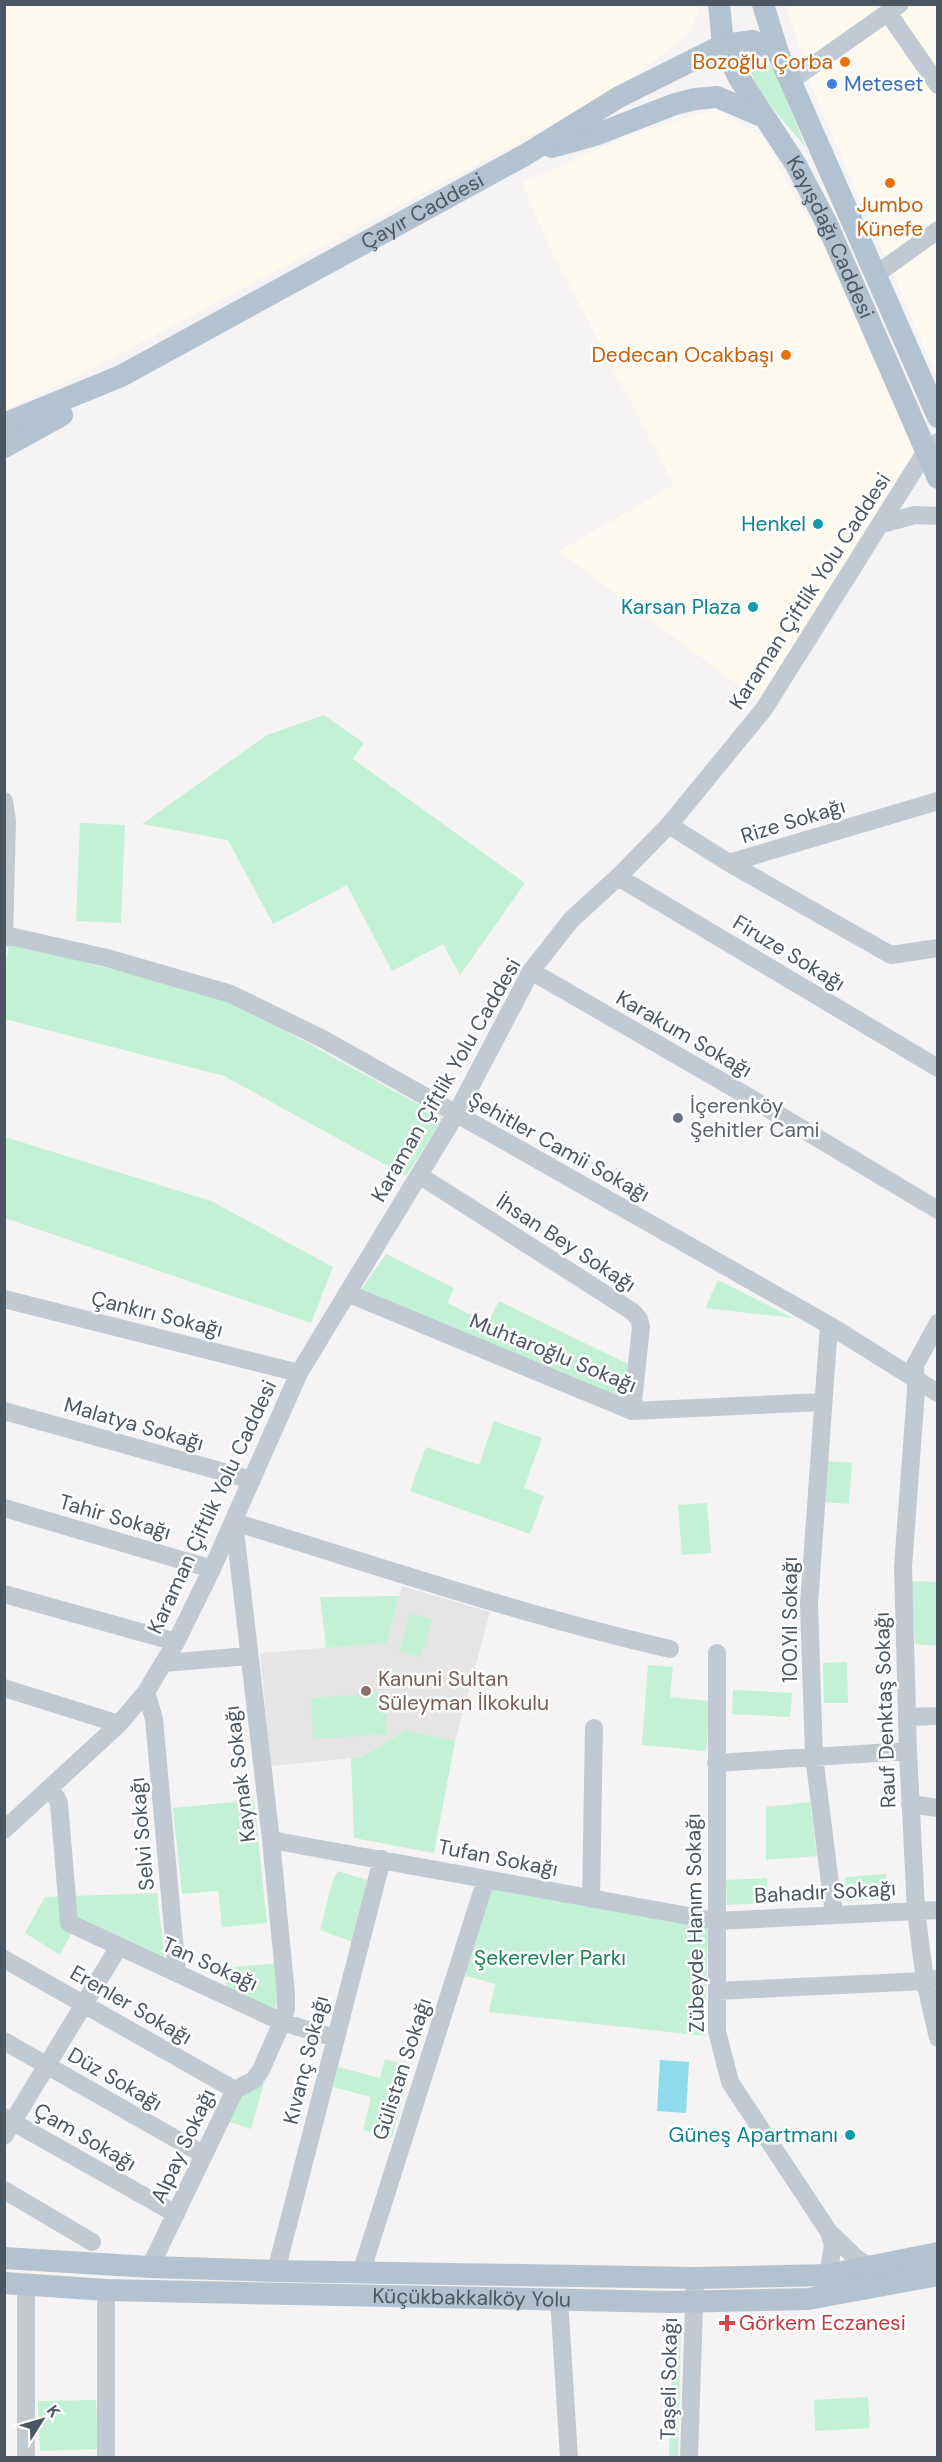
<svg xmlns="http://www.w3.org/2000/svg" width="942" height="2462" font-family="'DM Sans',sans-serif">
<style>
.commercial{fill:#fdf9ef}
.education{fill:#e6e4e5}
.green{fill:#c3f1d5}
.water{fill:#90daee}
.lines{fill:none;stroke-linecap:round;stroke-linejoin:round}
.minor{stroke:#c1cad2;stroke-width:18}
.major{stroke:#b3c2d1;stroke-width:22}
.food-dot{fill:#e8710a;stroke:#fff;stroke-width:2}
.shop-dot{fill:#3f7fe0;stroke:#fff;stroke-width:2}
.culture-dot{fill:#0f9aa8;stroke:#fff;stroke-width:2}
.worship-dot{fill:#6b7280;stroke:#fff;stroke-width:2}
.education-dot{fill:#8d6e63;stroke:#fff;stroke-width:2}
.health-dot{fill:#e0444e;stroke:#fff;stroke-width:2}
.labels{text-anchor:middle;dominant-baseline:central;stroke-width:5;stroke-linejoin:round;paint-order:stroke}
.food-label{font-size:21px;fill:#c56008;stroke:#fff;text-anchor:end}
.shop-label{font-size:21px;fill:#366cbe;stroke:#fff;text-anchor:start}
.street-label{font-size:21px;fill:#4a5661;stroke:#fff}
.culture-label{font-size:21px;fill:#0d838f;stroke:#fff;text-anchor:end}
.worship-label{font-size:21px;fill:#5b616d;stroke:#fff;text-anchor:start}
.education-label{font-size:21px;fill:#785e54;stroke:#fff;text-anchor:start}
.park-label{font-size:21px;fill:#17864f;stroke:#fff}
.health-label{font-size:21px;fill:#be3a42;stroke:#fff;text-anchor:start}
</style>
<rect width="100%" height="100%" fill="#f5f3f3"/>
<path class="commercial" d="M4,5H701L689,33L617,90L76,377L5,410Z
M786,5H937V376L812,88Z
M715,109L762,136L825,249L920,451L758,700L559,551L674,485L549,246L522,183L630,135Z"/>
<path class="education" d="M402,1586L490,1612L455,1741L406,1730L362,1757L271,1766L260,1653L387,1643Z"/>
<path class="green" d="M758,59L766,61L776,74L806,148C794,132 753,89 751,70C751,65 755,62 758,59Z
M324,715L364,743L353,759L525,883L460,975L443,944L392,971L347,885L273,924L228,840L142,824L267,735Z
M80,823L125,825L121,923L76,921Z
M9,943L228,999L443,1118L406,1176L224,1076L5,1019L4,979Z
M5,1137L211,1201L333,1267L311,1323L5,1218Z
M386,1254L454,1288L447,1303L488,1323L499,1301L632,1366V1411L352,1303Z
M718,1280L793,1318L705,1308Z
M494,1421L542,1438L524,1488L544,1496L530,1534L410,1491L426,1447L479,1465Z
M828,1461L852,1463L849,1504L824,1502Z
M707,1503L711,1553L682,1555L678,1505Z
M910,1581L937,1582V1646L915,1644Z
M399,1596L387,1643L326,1648L320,1597Z
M410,1613L432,1619L421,1657L399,1651Z
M847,1662L848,1703H824L823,1663Z
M648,1665L673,1667L670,1697L710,1701L706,1751L642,1745Z
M733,1690L792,1693L790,1717L732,1714Z
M385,1693L387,1734L313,1739L311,1698Z
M406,1730L455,1741L434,1853L354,1838L351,1758L362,1757Z
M254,1800L267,1923L222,1927L218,1891L182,1894L173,1808Z
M810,1802L817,1856L766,1860V1807Z
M338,1871L367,1880L353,1942L320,1930L333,1880Z
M886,1874L887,1899L846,1901L845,1877Z
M767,1878L768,1903L727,1905L726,1880Z
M490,1887L708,1927L705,2036L489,2012L495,1984L463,1975Z
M157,1893L165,1962L77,1922L60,1955L25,1933L45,1897Z
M276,1963L278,1998L274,2012L227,1990L226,1968Z
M385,2059L411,2066L392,2138L363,2130L371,2097L333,2087L338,2067L380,2078Z
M260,2082L264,2083L251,2129L226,2121L237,2099Z
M673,2323H681L678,2458L669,2457Z
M868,2397L870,2428L815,2431L814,2400Z
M96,2400L98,2449L40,2451L38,2401Z"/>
<path class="water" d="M660,2060L689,2062L686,2113L657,2111Z"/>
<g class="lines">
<path class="minor" d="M888,13L938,85
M792,80L900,4
M874,276L938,230
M882,524L915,515L938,516
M4,801L7,821L4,938
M669,825L729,863L938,801
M729,863L891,955L938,948
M618,877L938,1068
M5,935L107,958L231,994L323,1039L503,1140L829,1325L938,1393
M531,971L749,1097L938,1210
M419,1175L633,1312L639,1319L641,1327L632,1411
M347,1293L632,1411L822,1402
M4,1299L299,1373
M938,1323L915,1365L916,1391L903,1567L908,1751L916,1910L925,1981L938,2038
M829,1325L809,1604L814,1756L834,1915
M4,1411L252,1480
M4,1508L212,1569
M4,1594L176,1642
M717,1653V2031L730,2082L829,2232
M163,1663L249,1656
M4,1688L119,1724
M146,1692L154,1719L177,1973
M908,1717L938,1716
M716,1763L908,1751
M47,1790L56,1797L59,1803L69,1923L282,2022L335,2038
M910,1804L938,1808
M4,1830L119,1724L146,1692L176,1642L212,1569L299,1373L456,1114L531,971L571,920L618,877L669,825L764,709L926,451L938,442
M271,1840L716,1921L938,1910
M591,1899L594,1728
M4,1959L235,2090
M717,1991L925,1981L938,1979
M4,2041L204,2155
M4,2117L176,2214
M4,2136L118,1948
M4,2190L92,2242
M150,2267L235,2090L254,2080L261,2070L282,2022L286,2009V1994L271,1840L234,1522C378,1566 522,1615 670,1649
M276,2271L382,1859
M361,2273L486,1879
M828,2275L833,2245L829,2232L856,2258L870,2267
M106,2290V2458
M559,2298L569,2458
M26,2458V2285
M689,2458L695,2278"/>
<g class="major">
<path id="s1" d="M719,4L723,45L739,78L795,163L826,222L938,478"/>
<path d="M763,4L778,53L938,417"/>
<path d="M552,147L595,135L675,104L695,99L717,97L764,117"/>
<path id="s2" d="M4,424L121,376L525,155L619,97L723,45L753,41L778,53"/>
<path d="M4,447L62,415"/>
<path d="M4,2258L150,2267L276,2271L695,2278L828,2275L938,2253"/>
<path id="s3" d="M4,2283L106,2290L671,2302L808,2299L938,2275"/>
</g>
</g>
<g class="food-dot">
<circle cx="845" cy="62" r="6"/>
<circle cx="890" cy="183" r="6"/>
<circle cx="786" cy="355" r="6"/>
</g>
<circle class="shop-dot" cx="832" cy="84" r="6"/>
<g class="culture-dot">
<circle cx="818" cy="524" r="6"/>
<circle cx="753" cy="607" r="6"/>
<circle cx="850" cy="2135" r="6"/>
</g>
<circle class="worship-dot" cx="678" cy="1118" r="6"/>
<circle class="education-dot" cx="366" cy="1691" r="6"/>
<path class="health-dot" d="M724 2314h6v6h6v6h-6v6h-6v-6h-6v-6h6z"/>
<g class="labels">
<g class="food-label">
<text x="833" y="62">Bozoğlu Çorba</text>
<text x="890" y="205" text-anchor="middle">Jumbo<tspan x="890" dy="24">Künefe</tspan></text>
<text x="774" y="355">Dedecan Ocakbaşı</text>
</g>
<g class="shop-label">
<text x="844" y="84">Meteset</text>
</g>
<g class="street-label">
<text stroke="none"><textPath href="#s2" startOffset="470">Çayır Caddesi</textPath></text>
<text stroke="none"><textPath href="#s1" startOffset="262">Kayışdağı Caddesi</textPath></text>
<text transform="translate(810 591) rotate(-57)">Karaman Çiftlik Yolu Caddesi</text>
<text transform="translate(793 821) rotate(-17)">Rize Sokağı</text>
<text transform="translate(789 953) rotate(31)">Firuze Sokağı</text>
<text transform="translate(684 1034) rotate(30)">Karakum Sokağı</text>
<text transform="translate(446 1080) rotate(-60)">Karaman Çiftlik Yolu Caddesi</text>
<text transform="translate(559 1147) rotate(29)">Şehitler Camii Sokağı</text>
<text transform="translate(566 1243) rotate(33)">İhsan Bey Sokağı</text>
<text transform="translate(157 1314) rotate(14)">Çankırı Sokağı</text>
<text transform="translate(553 1353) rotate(22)">Muhtaroğlu Sokağı</text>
<text transform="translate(134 1424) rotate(16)">Malatya Sokağı</text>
<text transform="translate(212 1507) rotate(-65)">Karaman Çiftlik Yolu Caddesi</text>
<text transform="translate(115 1517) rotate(16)">Tahir Sokağı</text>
<text transform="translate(790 1620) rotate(-90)">100.Yıl Sokağı</text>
<text transform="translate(885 1710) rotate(-92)">Rauf Denktaş Sokağı</text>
<text transform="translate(240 1774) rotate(-97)">Kaynak Sokağı</text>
<text transform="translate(142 1834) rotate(-95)">Selvi Sokağı</text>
<text transform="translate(498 1858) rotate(11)">Tufan Sokağı</text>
<text transform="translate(825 1892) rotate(-3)">Bahadır Sokağı</text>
<text transform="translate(695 1923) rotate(-91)">Zübeyde Hanım Sokağı</text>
<text transform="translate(210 1964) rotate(24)">Tan Sokağı</text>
<text transform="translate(131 2005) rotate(30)">Erenler Sokağı</text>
<text transform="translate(306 2060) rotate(-76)">Kıvanç Sokağı</text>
<text transform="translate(402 2069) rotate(-72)">Gülistan Sokağı</text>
<text transform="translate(115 2079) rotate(30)">Düz Sokağı</text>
<text transform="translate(85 2137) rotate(30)">Çam Sokağı</text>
<text transform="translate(183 2146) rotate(-65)">Alpay Sokağı</text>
<text stroke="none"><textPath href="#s3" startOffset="468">Küçükbakkalköy Yolu</textPath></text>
<text transform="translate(669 2379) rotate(-89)">Taşeli Sokağı</text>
</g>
<g class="culture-label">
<text x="806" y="524">Henkel</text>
<text x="741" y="607">Karsan Plaza</text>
<text x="838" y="2135">Güneş Apartmanı</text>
</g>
<g class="worship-label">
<text x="690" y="1106">İçerenköy<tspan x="690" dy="24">Şehitler Cami</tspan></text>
</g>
<g class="education-label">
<text x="378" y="1679">Kanuni Sultan<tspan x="378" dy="24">Süleyman İlkokulu</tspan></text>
</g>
<g class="park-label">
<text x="550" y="1958">Şekerevler Parkı</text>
</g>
<g class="health-label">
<text x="739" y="2323">Görkem Eczanesi</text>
</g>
</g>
<rect width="942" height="2462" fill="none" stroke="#4a5661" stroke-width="12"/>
<g transform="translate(42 2420) rotate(53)" stroke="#ffffff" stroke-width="4.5" paint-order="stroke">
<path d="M0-4.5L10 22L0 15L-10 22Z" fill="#4a5661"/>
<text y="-9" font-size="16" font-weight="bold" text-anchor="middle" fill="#4a5661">K</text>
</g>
</svg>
